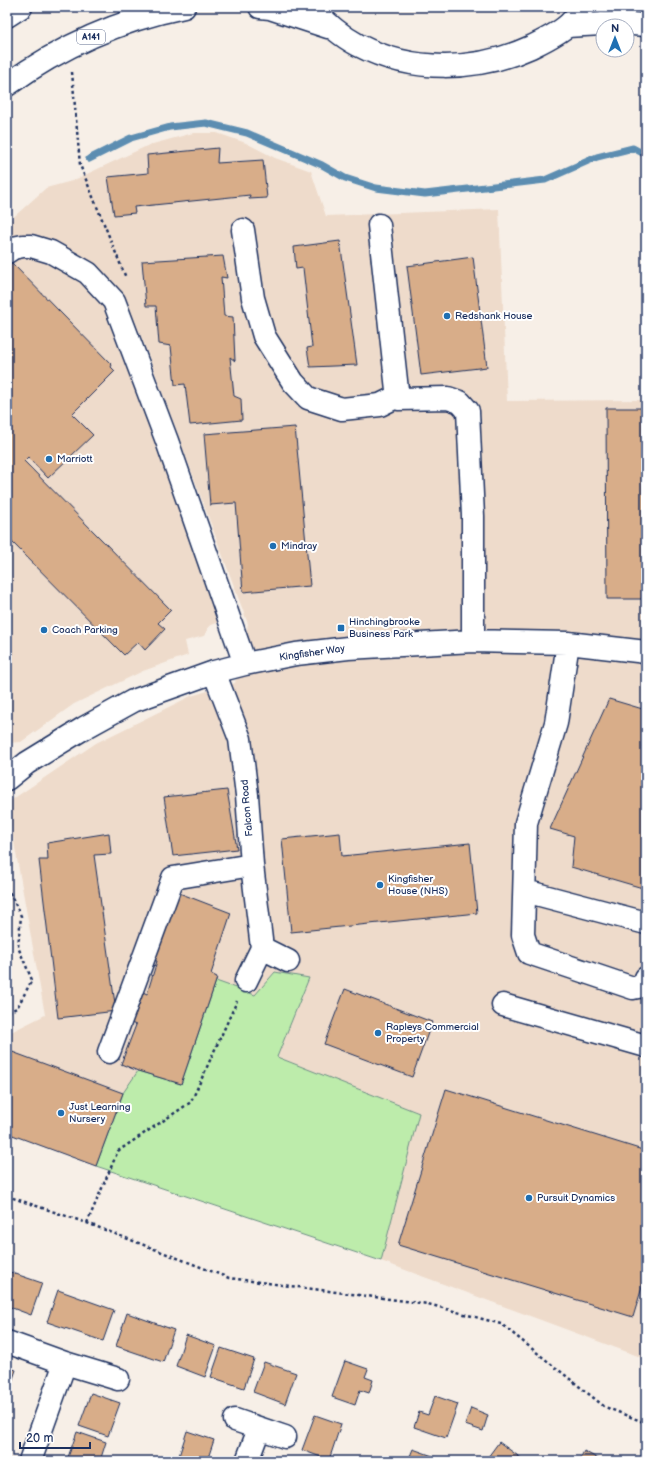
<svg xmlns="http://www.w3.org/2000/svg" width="653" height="1468" font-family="'Balsamiq Sans',sans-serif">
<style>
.built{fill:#eedbcb}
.green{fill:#bdecab;stroke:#6c8e84}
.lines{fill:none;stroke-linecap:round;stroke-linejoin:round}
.stream{stroke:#5c8db1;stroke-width:7}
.building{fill:#d8ad89;stroke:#1b2f5e}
.minor-casing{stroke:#1b2f5e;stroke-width:25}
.major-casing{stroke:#1b2f5e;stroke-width:25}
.highway-casing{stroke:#1b2f5e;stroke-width:25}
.path{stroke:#1b2f5e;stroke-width:2.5;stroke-dasharray:3 3;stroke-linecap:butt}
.minor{stroke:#fff;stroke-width:22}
.major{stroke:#fff;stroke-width:22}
.highway{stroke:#fff;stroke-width:22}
.poi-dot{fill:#1f6fb2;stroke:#fff;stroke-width:1.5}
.labels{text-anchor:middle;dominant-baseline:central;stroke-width:4;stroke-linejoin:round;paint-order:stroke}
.shield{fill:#fff;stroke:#5f6d8e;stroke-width:1}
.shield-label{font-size:9px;font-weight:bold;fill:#1b2f5e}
.poi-label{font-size:10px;fill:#1b2f5e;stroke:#fff;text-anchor:start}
.street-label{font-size:10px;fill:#1b2f5e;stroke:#fff}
</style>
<rect width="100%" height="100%" fill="#f7efe7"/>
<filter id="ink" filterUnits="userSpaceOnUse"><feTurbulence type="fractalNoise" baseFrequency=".025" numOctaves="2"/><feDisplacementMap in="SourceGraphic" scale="8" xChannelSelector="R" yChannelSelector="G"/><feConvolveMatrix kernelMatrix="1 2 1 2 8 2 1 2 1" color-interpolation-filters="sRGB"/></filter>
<g filter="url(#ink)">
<path class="built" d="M193,133H217L246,143L275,158L311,171L326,216L499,209L507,401L646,400V1359L381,1261L418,1113L277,1057L309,978L275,972L255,995L216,981L181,1084L123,1093L96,1166L7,1133V1034L45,1015L7,803L96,743L191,696L235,683L248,624L135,319L240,614L209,626L204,636L185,641L188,655L143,671L74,704L21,742L7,743V223L46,188L72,181L149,145Z"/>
<path class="green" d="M275,972L309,978L277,1057L419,1113L381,1261L96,1166L123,1093L138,1071L181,1084L216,981L255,995Z"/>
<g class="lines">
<path class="stream" d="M89,159L131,138L170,127L206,123L247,133L322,165L345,178L376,188L425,194L545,180L597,157L633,148L646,155"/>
</g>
<path class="building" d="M218,148L217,163L263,160L267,198L249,199L250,195L134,207L135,213L114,215L108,177L148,173L147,155Z
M340,241L357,365L310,367L307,348L312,347L303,268L296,269L294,247Z
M223,256L227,278L221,277L224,316L233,317L235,361L230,357L234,396L241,399L242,420L190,425L185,384L175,385L171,346L159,344L156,306H146L142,261Z
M473,257L487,367L421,375L407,266Z
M11,262L112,365L111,367L115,371L72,414L93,435L48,478L28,457L24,461L171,610L158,623L165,629L145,650L138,642L124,655L7,537V265Z
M606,408H646V599H607Z
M295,427L310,586L243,592L236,503L210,505L204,434Z
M609,699L646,710V889L571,867L574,836L550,829Z
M227,790L237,849L173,856L164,797Z
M109,833L111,854L94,855L116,1011L58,1018L39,860H48L47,843Z
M340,833L342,856L470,843L477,913L291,932L282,839Z
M174,891L231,913L211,974L217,977L216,981L181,1084L138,1071L121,1064L136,1025L131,1023L143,992L147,994L157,961L153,960Z
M345,989L432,1022L412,1077L324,1044Z
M7,1050L123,1093L96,1166L7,1133Z
M446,1089L646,1151V1274L633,1317L398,1245Z
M7,1271L42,1283L31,1315L7,1306Z
M58,1290L114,1310L103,1341L47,1322Z
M127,1313L174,1330L163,1362L116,1346Z
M186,1335L216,1346L205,1377L176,1366Z
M221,1348L254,1359L244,1388L211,1377Z
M345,1361L368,1369L365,1377L373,1380L369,1393L360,1390L355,1405L332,1397Z
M264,1362L296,1373L285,1404L253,1392Z
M7,1367L16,1370L7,1396Z
M91,1393L120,1403L108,1436L79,1426Z
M435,1396L458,1404L446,1438L414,1427L419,1412L428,1415Z
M471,1408L488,1415L483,1431L465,1425Z
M315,1415L341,1424L329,1460L302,1450Z
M187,1431L214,1440L207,1461H194L179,1456Z
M77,1432L106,1442L100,1461L67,1460Z
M499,1442L525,1461H485Z
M413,1449L441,1459L440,1461H408Z
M584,1451L602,1461H579Z"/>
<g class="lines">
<g class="minor-casing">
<path id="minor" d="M379,225L398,399L448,398L460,402L468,411L473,516V641
M243,230L253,298L264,336L293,382L308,398L342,409L380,405L398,396
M7,252L13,248L23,246H31L51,252L88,273L114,301L167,441L245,664
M568,643L556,723L526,823L523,935L529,953L633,988L643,986L646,978
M214,672L240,739L247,795L252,865L262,948L246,981
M7,779L27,763L84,728L133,701L214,672L245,664L296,654L348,648L473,641L568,643L646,652
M525,891L646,923
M262,948L288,961
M503,1005L646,1046
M109,1052L173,878L252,865
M7,1342L65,1363L118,1379
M235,1420L285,1437
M30,1461L65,1363
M247,1461L259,1429"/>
</g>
<g class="major-casing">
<path id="major" d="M567,26L619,23L646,25"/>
</g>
<g class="highway-casing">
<path id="highway" d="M260,7L270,8L328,27
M310,7C325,21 339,35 358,45C412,73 476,72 531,47C543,41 558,34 568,25C573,20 579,13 584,7
M7,16L21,7
M7,85C60,47 120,20 184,7"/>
</g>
<path class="path" d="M72,72L80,165L126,278
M7,887L21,916L18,947L32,980L17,1008L7,1012
M7,1196L87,1223L229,1278L428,1304L501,1324L605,1407L646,1423
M87,1223L118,1151L191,1102L237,1001"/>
<use href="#minor" class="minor"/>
<use href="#major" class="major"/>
<use href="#highway" class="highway"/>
</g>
</g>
<g class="poi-dot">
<circle cx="447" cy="316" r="4"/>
<circle cx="49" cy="459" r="4"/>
<circle cx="273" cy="546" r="4"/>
<rect x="337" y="624" width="8" height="8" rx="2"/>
<circle cx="44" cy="630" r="4"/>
<circle cx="380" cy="885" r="4"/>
<circle cx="378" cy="1033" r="4"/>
<circle cx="61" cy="1113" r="4"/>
<circle cx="529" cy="1198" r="4"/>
</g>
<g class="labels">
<rect class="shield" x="77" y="30" width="28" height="14" rx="3"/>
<g class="shield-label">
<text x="91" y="37">A141</text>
</g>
<g class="poi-label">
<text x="455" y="316">Redshank House</text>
<text x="57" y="459">Marriott</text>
<text x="281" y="546">Mindray</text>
<text x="349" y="622">Hinchingbrooke<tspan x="349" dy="12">Business Park</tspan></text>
<text x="52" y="630">Coach Parking</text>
<text x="388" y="879">Kingfisher<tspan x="388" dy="12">House (NHS)</tspan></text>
<text x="386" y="1027">Rapleys Commercial<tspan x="386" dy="12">Property</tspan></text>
<text x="69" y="1107">Just Learning<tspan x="69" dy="12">Nursery</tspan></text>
<text x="537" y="1198">Pursuit Dynamics</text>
</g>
<g class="street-label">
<text transform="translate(312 653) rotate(-8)">Kingfisher Way</text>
<text transform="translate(247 808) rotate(-95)">Falcon Road</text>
</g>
</g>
<rect width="653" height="1468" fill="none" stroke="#fff" stroke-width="24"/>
<rect x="12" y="12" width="629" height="1444" fill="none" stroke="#1b2f5e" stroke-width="1.5" filter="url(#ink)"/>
<g transform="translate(615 38)"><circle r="19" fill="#ffffff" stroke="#a4acbf"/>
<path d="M0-3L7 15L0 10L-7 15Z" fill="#1f6fb2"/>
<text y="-6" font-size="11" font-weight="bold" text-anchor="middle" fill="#1b2f5e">N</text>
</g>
<path d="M20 1442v6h70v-6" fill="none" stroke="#1b2f5e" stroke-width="2"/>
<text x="26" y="1442" font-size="12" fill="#1b2f5e" stroke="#ffffff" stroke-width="3" paint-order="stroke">20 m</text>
</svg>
